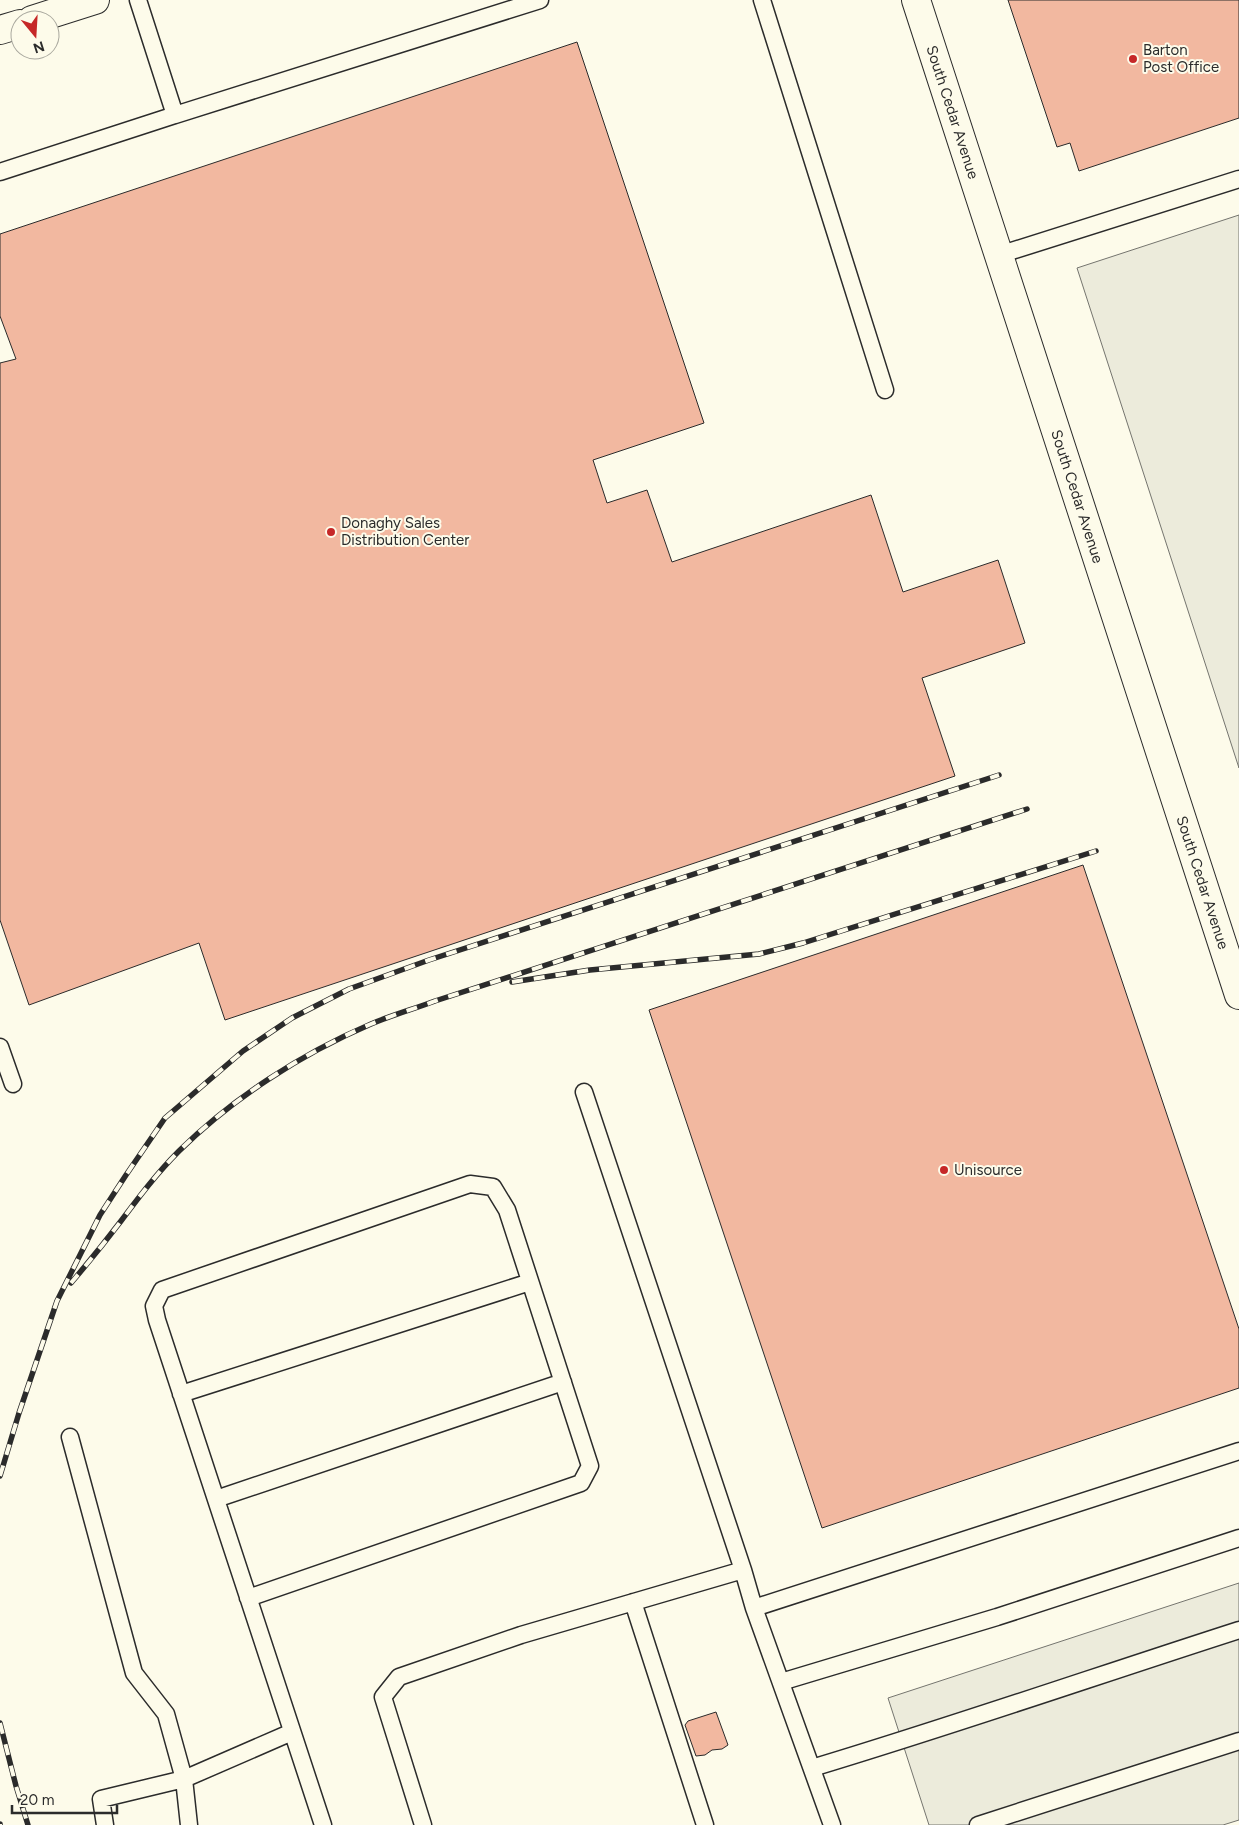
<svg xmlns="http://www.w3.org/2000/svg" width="1239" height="1825" font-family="Figtree,sans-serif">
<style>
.green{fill:#ecebdb;stroke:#74746e}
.building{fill:#f2b8a0;stroke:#2b2b2b}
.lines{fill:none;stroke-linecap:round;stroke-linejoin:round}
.service-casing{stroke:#2b2b2b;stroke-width:19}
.secondary-casing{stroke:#2b2b2b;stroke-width:30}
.service{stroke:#fdfbea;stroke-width:16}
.secondary{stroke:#fdfbea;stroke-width:28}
.rail-casing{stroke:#2b2b2b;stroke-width:5.5}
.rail{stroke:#fdfbea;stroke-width:4;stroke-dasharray:11;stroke-linecap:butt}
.poi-dot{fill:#c62828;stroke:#fdfbea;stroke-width:2}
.labels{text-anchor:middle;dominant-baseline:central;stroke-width:4;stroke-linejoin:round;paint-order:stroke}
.poi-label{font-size:15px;fill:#2b2b2b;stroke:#fdfbea;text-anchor:start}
.street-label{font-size:15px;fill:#2b2b2b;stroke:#fdfbea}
</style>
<rect width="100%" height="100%" fill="#fdfbea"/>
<path class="green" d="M1239,215V768L1077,268Z
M1239,1583V1820L1223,1825H929L888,1698Z"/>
<path class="building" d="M1008,0H1239V118L1079,171L1070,143L1057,147Z
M577,42L704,423L593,460L607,503L647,490L672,562L871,495L903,592L998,560L1025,643L922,678L955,776L225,1020L199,943L29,1005L0,920V363L16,359L0,316V234Z
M1083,865L1239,1329V1388L822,1528L649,1010Z
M716,1712L728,1745L722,1749L712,1750L705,1755L696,1756L685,1725L688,1721Z"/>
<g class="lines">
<g class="service-casing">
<path id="service" d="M762,0L885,390
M175,115L540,0
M0,172L175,115L138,0
M999,255L1239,179
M0,1047L13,1084
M584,1092L743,1570L754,1608L832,1825
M181,1394L530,1282
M70,1437L134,1673L166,1714L184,1779L101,1799L105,1825
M216,1499L563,1382
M248,1598L581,1483L590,1466L507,1210L493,1187L470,1184L162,1290L154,1306L157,1320L323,1825
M633,1602L705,1825
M754,1608L1239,1451
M781,1682L997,1617L1239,1538
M812,1768C955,1725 1096,1676 1239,1630
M189,1825L184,1779L292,1732
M423,1825L383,1697L399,1677L521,1635L743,1570
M978,1825L1239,1741"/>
</g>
<g class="secondary-casing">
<g id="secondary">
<path id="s1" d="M916,0L1239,995"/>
<path d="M32,20L95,0"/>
<path d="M0,30L20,24"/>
</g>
</g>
<use href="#service" class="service"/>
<use href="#secondary" class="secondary"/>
<g class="rail-casing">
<path id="rail" d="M512,982L590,970L759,954L803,943L1096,851
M71,1283C88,1263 105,1242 121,1221C139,1197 157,1173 179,1151C233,1098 301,1054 371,1024C392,1015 414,1009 435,1001L1027,809
M0,1476L19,1413L57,1301L100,1215L126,1175L165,1118L243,1051L292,1018L349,989L429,960L999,775
M0,1723L16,1786L28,1825
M0,1824V1825"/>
</g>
<use href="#rail" class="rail"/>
</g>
<g class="poi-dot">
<circle cx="1133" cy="59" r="5"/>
<circle cx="331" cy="532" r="5"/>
<circle cx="944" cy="1170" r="5"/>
</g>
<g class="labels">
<g class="poi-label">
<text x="1143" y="50">Barton<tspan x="1143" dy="17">Post Office</tspan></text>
<text x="341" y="523">Donaghy Sales<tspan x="341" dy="17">Distribution Center</tspan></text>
<text x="954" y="1170">Unisource</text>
</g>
<g class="street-label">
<text stroke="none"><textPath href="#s1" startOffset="118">South Cedar Avenue</textPath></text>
<text stroke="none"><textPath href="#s1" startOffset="522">South Cedar Avenue</textPath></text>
<text stroke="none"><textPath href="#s1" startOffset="928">South Cedar Avenue</textPath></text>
</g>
</g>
<g transform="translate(35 35) rotate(162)"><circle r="24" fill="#fdfbea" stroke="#a9a89e"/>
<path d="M0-4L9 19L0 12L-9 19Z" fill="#c62828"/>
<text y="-8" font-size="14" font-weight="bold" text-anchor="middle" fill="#2b2b2b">N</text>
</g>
<path d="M12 1805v8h105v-8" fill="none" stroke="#2b2b2b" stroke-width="2.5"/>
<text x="20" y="1805" font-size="15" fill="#2b2b2b" stroke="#fdfbea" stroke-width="4" paint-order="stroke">20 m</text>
</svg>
